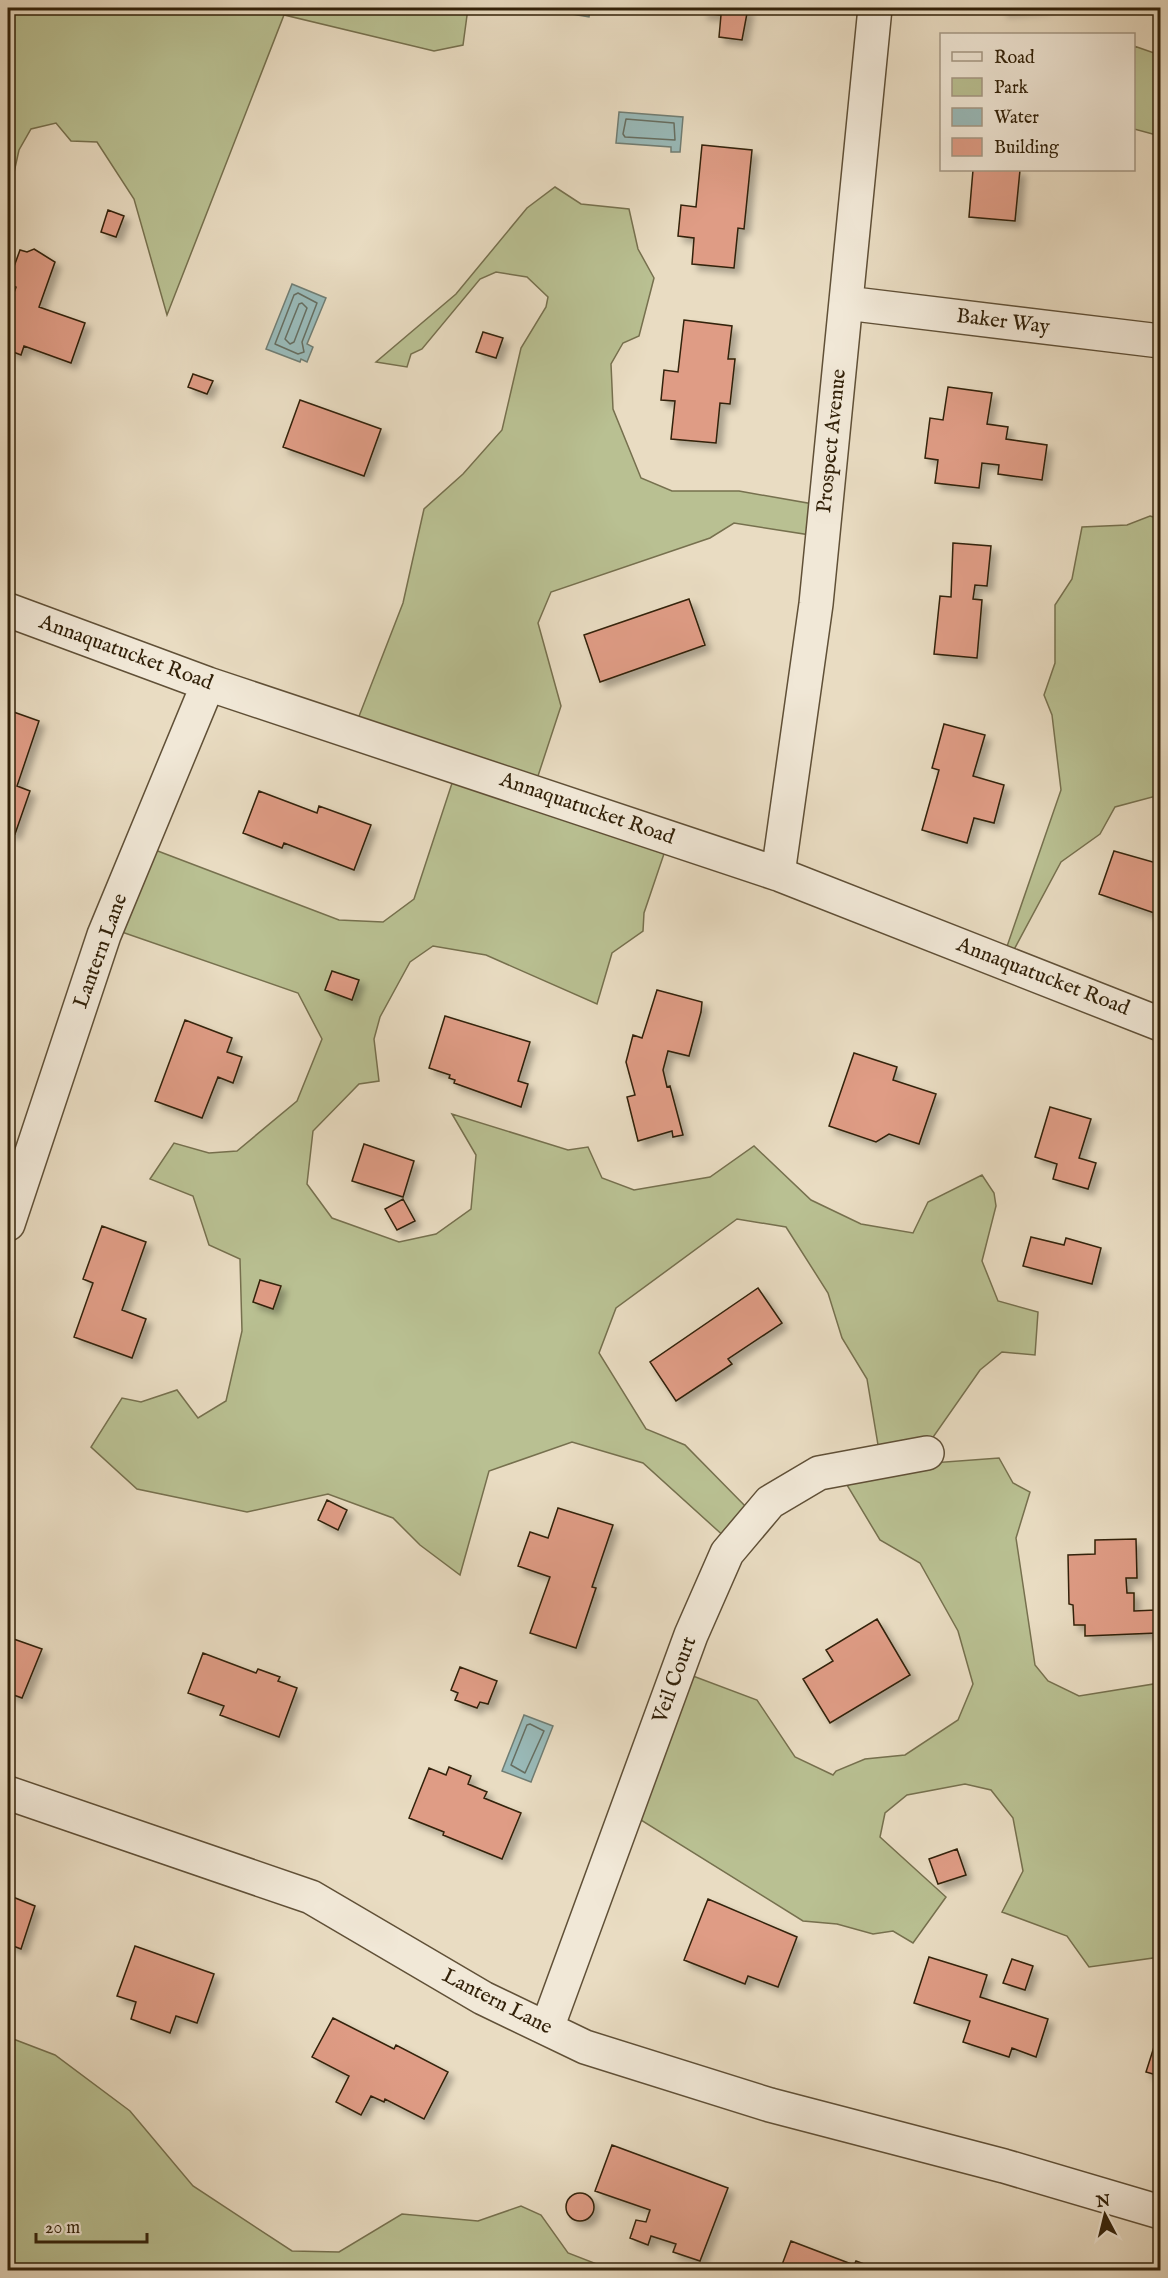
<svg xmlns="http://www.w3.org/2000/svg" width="1168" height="2278" font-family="'IM FELL English',serif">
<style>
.green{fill:#b9c092;stroke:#76704e;stroke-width:1.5}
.water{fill:#99bab9;stroke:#707d73;stroke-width:1.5}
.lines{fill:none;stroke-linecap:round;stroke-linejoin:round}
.shore{stroke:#666e61;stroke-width:1.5}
.building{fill:#df9c85;stroke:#322109;stroke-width:1.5;filter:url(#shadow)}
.minor-casing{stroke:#605037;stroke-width:36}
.minor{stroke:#f1e8d7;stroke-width:33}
.labels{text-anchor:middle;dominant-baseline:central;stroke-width:4.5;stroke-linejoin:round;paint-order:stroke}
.street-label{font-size:21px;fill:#322109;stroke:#f1e8d7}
</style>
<defs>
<filter id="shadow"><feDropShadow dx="5.5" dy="5.5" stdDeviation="3" flood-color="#0004"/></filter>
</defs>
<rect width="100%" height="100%" fill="#e9dcc2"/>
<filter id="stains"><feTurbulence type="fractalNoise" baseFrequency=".00333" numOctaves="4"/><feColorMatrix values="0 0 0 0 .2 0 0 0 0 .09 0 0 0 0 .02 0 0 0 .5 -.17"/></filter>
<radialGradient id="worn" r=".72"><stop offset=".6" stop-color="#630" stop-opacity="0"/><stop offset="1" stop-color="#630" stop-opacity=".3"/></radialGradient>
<path class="green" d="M14,8H468L463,45L434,51L284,15L167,315L134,199L97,142L71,141L56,123L31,129L19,150L13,177L8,180V13Z
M1134,46L1160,55V136L1134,129Z
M555,187L581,204L629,209L638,249L654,278L639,336L623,343L611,364L613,409L641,478L672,491H739L813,504L817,536L734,523L710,538L551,592L538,623L561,706L535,785L668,842L644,913L643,931L612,953L597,1004L486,955L433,946L410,962L380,1017L374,1039L379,1081L359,1084L313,1131L307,1184L332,1218L399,1242L436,1234L471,1209L476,1155L452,1114L568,1150L588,1147L602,1178L634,1190L710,1177L754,1146L811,1200L861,1224L913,1233L928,1202L982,1175L994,1193L996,1206L982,1261L998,1301L1038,1312L1035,1355L1002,1352L980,1370L924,1450L932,1463L999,1458L1013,1483L1030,1492L1016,1538L1035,1665L1048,1681L1079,1696L1160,1683V1957L1089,1967L1067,1936L1002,1912L1023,1871L1013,1818L991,1790L965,1784L907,1795L885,1813L880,1837L946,1897L913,1943L893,1931L873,1934L837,1924L803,1921L628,1812L685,1673L757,1700L795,1757L833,1775L836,1771L865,1759L905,1755L958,1720L973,1684L958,1631L920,1563L880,1540L838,1470L880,1457L867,1379L842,1338L828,1293L786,1227L737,1219L616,1308L599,1353L646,1429L685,1445L751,1512L727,1539L643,1463L572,1442L489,1471L460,1575L420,1545L393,1518L328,1494L247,1512L137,1489L91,1447L122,1398L141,1402L177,1390L198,1418L226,1401L242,1331L240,1259L209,1245L193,1196L150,1179L174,1143L209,1153L237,1151L297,1101L322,1039L298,993L116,930L142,845L339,920L383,922L414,899L458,765L356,724L403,603L424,509L463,474L502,430L521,348L546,307L548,297L527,277L496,272L480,279L422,349L411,354L407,367L376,362L456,294L527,208Z
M1150,516L1160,519V795L1115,807L1100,834L1061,862L1010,957L1003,958L1061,790L1052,715L1044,695L1055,663V605L1072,579L1082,527L1127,525Z
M8,2037L55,2055L130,2111L193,2186L292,2251L339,2252L402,2214L478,2221L521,2206L541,2215L568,2253L612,2270H8Z"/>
<path class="water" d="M535,8H596L595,10H590L589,17Z
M619,112L683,117L680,152H671V147L616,143Z
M292,284L326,298L307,344L313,347L307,362L301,359L300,362L266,349Z
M524,1715L553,1726L531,1782L502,1771Z"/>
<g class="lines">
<path class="shore" d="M626,119L674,123L675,140L625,137L623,134Z
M298,293L317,303L302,342L304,352L298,354L275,344L294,295Z
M302,303L307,308L294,342L290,344L285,339L299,304Z
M530,1724L544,1731L525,1773L511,1765L527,1725Z"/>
</g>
<path class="building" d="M703,8H748L742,40L719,37L721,15L702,13Z
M1001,8H1045L1002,11Z
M702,145L752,150L744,229L738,228L734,268L692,264L694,238L678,236L681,205L696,207Z
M973,170H1020L1015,221L969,217Z
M108,210L124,216L116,237L101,232Z
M34,249L55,262L39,307L85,323L71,363L24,346L21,355L8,350V297L12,298L16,287L8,283L20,250L27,252Z
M684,320L732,326L728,359H735L730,404L720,403L716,443L671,439L675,401L661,400L664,370L678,372Z
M483,332L503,338L496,358L476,352Z
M193,374L213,381L207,394L188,387Z
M948,387L992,393L987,424L1008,427L1006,439L1047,445L1042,480L998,474L999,465L982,463L979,488L935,483L938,460L925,458L930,418L943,420Z
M300,400L381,429L364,476L283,447Z
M953,543L991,546L987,586L975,585L973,599L982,600L977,658L934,654L940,596L951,597Z
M689,599L705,645L600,682L584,635Z
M8,710L39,721L17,786L30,791L15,834L8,831Z
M944,724L985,735L973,776L1004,785L994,823L974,818L967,843L922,830L939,770L932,768Z
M259,791L317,813L319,806L371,825L354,870L284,843L282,848L243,833Z
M1114,851L1160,864V915L1099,894Z
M332,971L359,980L352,1000L325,990Z
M657,990L702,1002L701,1012L689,1056L668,1051L663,1070L667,1087L670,1086L683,1135L673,1137L672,1131L638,1141L627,1097L635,1095L626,1062L633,1035L642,1038Z
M445,1016L530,1042L518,1081L528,1084L521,1107L454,1083L455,1080L449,1078L450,1075L429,1068Z
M185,1020L232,1038L227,1052L242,1057L233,1083L218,1077L202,1118L155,1101Z
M854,1053L897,1067L893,1080L936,1094L919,1144L889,1134L876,1142L829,1126Z
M1050,1107L1091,1119L1079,1158L1096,1163L1088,1189L1053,1179L1057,1164L1035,1157Z
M364,1144L414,1161L403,1197L352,1181Z
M403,1199L415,1221L397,1230L385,1209Z
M102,1226L146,1242L122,1310L146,1319L132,1358L74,1337L93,1283L83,1279Z
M1031,1237L1064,1245L1066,1238L1101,1248L1092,1284L1023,1266Z
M260,1280L281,1286L273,1309L253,1302Z
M758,1288L782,1323L728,1359L732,1364L676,1401L650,1362Z
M327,1500L347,1510L338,1530L318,1520Z
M558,1508L613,1525L592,1587L596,1588L576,1648L530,1633L550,1577L518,1566L530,1532L548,1538Z
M1136,1539L1137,1578H1126L1127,1593H1134V1611L1156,1610L1157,1633L1085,1636V1625H1074L1073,1605L1069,1604L1068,1555L1095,1554V1540Z
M877,1619L910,1675L830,1723L803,1679L833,1661L826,1650Z
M8,1637L42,1649L22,1698L8,1693Z
M203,1653L256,1673L258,1669L280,1677L278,1681L297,1688L279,1737L220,1715L224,1706L188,1693Z
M460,1667L497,1681L488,1704L480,1702L477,1708L455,1700L458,1693L451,1690Z
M449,1767L471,1776L468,1784L487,1792L484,1798L521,1813L502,1859L443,1835L444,1832L409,1818L429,1768L446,1775Z
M957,1849L966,1875L938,1884L929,1859Z
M8,1895L35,1906L21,1949L8,1944Z
M708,1899L797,1937L778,1987L748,1976L745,1984L684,1960Z
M135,1946L214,1974L197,2023L176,2016L170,2033L131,2019L136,2002L117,1996Z
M929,1957L987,1975L980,1997L1048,2019L1036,2057L1012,2048L1009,2057L963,2042L970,2021L914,2003Z
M1012,1959L1033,1966L1025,1990L1003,1983Z
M333,2018L394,2049L396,2045L448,2072L424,2119L385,2099L384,2102L371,2096L361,2115L336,2102L349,2076L312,2057Z
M1160,2028V2076L1146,2072Z
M612,2145L728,2188L700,2261L673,2252L676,2244L651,2236L648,2245L630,2238L636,2220L646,2222L650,2210L595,2191Z
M566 2207a14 14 0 1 1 28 0a14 14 0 1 1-28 0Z
M791,2241L854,2265L856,2261L880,2270H780Z"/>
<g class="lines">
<g class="minor-casing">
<path id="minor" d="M846,303L1160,341
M8,610L208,684L778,874L1160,1024
M778,874L816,604L875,8
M8,1224L104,935L208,684
M8,1793L311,1897L483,1998L585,2047L770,2105L1004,2166L1160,2212
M547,2028L691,1635L727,1553L770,1502L819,1473L927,1453"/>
</g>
<use href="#minor" class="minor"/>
</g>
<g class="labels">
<g class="street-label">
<text transform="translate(1003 322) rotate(7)">Baker Way</text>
<text transform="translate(832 441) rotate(-84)">Prospect Avenue</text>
<text transform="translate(126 653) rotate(20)">Annaquatucket Road</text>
<text transform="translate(587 809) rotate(19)">Annaquatucket Road</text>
<text transform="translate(101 951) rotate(-70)">Lantern Lane</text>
<text transform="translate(1043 977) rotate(21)">Annaquatucket Road</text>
<text transform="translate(675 1680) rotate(-70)">Veil Court</text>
<text transform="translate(497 2002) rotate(27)">Lantern Lane</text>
</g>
</g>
<rect width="1168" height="2278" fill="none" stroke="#e9dcc2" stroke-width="30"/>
<rect x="9" y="9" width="1150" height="2260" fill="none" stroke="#322109" stroke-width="3"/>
<rect x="15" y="15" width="1138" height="2248" fill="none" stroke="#322109" stroke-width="1.5"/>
<rect x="940" y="33" width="195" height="138" fill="#f1e8d7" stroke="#a59885" stroke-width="1.5"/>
<rect x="952" y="52" width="30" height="9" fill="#f1e8d7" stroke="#a59885" stroke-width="1.5"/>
<text x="994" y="63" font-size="18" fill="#322109">Road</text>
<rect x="952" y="78" width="30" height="18" fill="#b9c092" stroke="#a59885" stroke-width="1.5"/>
<text x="994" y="93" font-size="18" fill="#322109">Park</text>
<rect x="952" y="108" width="30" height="18" fill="#99bab9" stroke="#a59885" stroke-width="1.5"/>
<text x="994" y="123" font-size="18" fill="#322109">Water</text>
<rect x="952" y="138" width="30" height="18" fill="#df9c85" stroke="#a59885" stroke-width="1.5"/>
<text x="994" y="153" font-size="18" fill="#322109">Building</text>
<g transform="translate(1105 2215) rotate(353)" stroke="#f1e8d7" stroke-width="4.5" paint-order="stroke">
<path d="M0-4.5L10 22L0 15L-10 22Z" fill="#322109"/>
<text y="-9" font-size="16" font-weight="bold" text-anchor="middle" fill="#322109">N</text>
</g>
<path d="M36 2233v9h111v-9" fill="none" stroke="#322109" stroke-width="3"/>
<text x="45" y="2233" font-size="18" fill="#322109" stroke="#f1e8d7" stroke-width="4.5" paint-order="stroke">20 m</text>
<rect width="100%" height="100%" filter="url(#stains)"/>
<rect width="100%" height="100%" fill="url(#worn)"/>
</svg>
